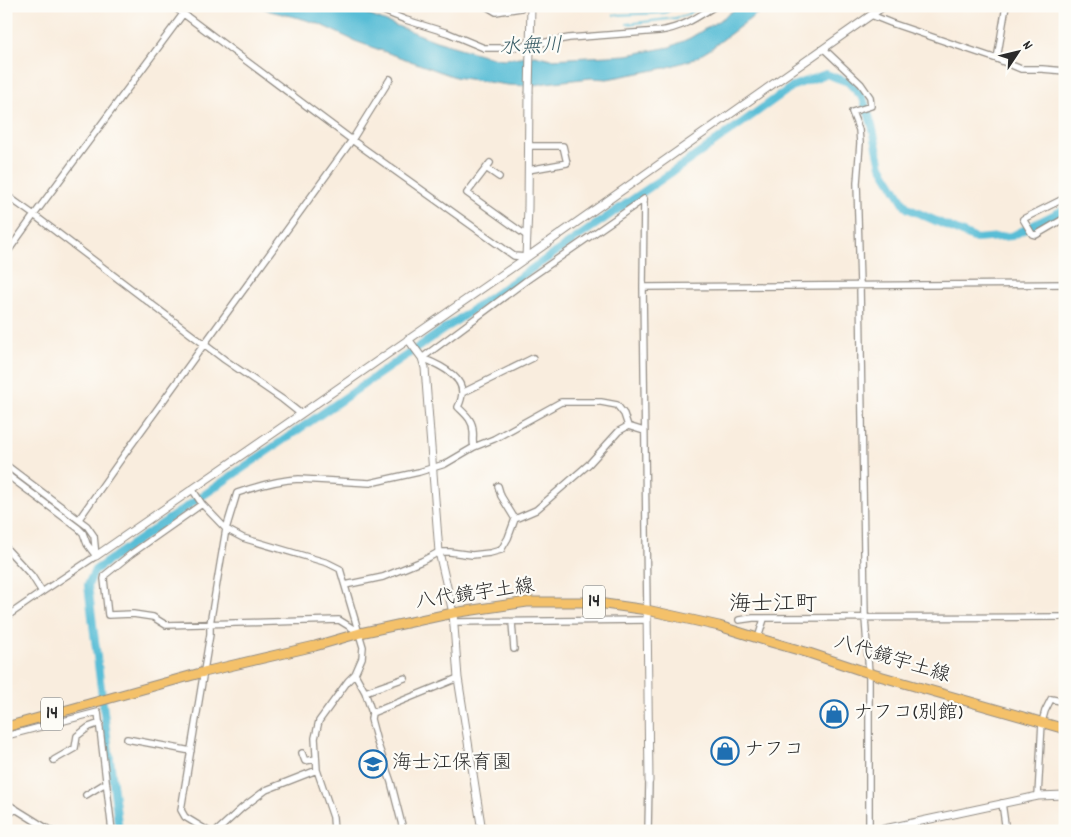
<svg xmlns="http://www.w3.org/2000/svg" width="1071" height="837" font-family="Dekko,'Klee One',sans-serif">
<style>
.water{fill:#58bdd6;stroke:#427480}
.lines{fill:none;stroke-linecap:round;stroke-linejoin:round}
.stream{stroke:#58bdd6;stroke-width:2}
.canal{stroke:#58bdd6;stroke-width:8}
.minor-casing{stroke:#928c84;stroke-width:8}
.tertiary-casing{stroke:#928c84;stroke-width:9}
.primary-casing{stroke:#928c84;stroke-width:11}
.minor{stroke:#fff;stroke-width:5.5}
.tertiary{stroke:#fff;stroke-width:7}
.primary{stroke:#f4c16b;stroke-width:9}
.tertiary-bridge-casing{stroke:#928c84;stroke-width:9;stroke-linecap:butt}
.tertiary-bridge{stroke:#fff;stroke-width:7}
.labels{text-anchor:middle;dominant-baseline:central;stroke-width:4.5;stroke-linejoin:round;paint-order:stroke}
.shield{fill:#fdfcf7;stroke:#6a6a68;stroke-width:1}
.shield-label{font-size:19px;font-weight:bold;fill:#2b2b2b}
.street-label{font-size:20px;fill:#2b2b2b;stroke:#fdfcf7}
.poi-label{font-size:20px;fill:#2b2b2b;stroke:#fdfcf7;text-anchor:start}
.water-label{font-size:21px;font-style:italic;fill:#3b5e67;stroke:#fdfcf7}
.quarter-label{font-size:22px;fill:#2b2b2b;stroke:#fdfcf7}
</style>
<rect width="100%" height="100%" fill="#fdfcf7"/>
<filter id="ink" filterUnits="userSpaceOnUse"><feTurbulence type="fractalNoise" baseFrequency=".02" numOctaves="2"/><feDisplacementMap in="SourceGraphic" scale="10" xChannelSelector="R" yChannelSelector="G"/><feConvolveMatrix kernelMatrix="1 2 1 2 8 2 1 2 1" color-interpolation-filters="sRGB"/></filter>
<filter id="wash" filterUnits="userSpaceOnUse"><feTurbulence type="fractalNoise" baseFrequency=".0096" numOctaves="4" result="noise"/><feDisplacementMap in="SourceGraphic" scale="20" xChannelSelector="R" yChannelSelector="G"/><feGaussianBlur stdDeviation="1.12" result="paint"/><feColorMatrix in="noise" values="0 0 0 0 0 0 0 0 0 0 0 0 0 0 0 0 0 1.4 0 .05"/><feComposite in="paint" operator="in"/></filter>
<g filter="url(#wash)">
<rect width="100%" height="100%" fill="#f9edde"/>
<path class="water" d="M259,6H345L436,41L490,57L504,59L535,55L551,59L627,55L670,47L690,38L723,18L739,6H767L709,50L694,59L665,68L607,79L591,78L545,83L531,86L508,85L455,77L355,41L319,24L303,19L270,11Z"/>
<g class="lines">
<path class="stream" d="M614,15L665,13L677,6
M627,24L676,18L686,15L701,6"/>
<path class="canal" d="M119,831L88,585L95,570L704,150L793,86L826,74L848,82L863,98L872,125L881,166L907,208L976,239L1012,236L1065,209"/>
</g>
</g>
<g filter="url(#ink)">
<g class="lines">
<g class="minor-casing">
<path id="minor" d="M173,6L352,140L514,256L526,257
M371,6L406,20L448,33L484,48H508L530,45L569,38L659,31C682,28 696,18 715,6
M486,6L496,12L521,8L522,6
M871,15L891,23L997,59L1021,69H1042L1065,71
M824,49L861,84L870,97L871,106L852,112L859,130L860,143L857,183L860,285L865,618L869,673V831
M997,59L1006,6
M490,163L467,193L527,236
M486,168L499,177
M528,170L567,163L563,146H529
M6,195L34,215L225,360L282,399L301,414
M1065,198L1023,219L1032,234L1036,235L1065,218
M644,199L643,287L647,610
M6,253L9,250L34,215L183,14
M643,287L1065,284
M422,358L527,280L644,199
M422,358C435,363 462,375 462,392C462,397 460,403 458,407C465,414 473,420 473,431C474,436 472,441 474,447
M462,393L533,358
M628,426L644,431
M6,465L87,526L94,536L96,556
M6,474L78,528L83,533L87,544L96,556
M498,486L501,496L515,519
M192,489L202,504L226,529L243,538L328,563L340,569L363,647L362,658L355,674L348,681L319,721L315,738L317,770L333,817L334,831
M202,504L131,554L105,575L104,579L108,615L133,614L153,617L166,625L339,620L360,633
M79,519L124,455L352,140L390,79
M6,548L32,576L42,592
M345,585L383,577L422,561L439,552H450L472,555L490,553L501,550L508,538L515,519L536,510L589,464L619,431L628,426
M6,617L42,592L96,556
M739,620L753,618L1065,617
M454,622L647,620
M512,622L514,649
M758,638L764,619
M355,674L365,692L372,713L371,719L377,742L391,782L403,829
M365,692L405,678
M372,713L458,678
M6,736L98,712L112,831
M127,739L191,751
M302,753L305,761L316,759
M54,760L75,748L77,736L89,727L100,723
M86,795L104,784L106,785
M1038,796L1042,722L1045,711L1051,699L1065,702
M6,803L51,831
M1002,803L1006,831
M6,816L16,809
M208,831L185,817L181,810L210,634V624L226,529L237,493C257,486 278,480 299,479L370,483L419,472L445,464L474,447L494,439L561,402H601L617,405L624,414L628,426
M217,831L242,808L266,790L317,770
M648,831L649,781"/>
</g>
<g class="tertiary-casing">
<path id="tertiary" d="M526,257L528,208L529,93
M408,339L422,358L425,368L439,552L453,613L458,678L482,831
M96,556L516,265L884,6
M647,610L649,781
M875,831L1038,796L1065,795"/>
</g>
<g class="primary-casing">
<path id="primary" d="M6,727L204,672L315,646L360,633L453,613L527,602H591L647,610L719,626L764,640L809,653L869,673L1065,729"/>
</g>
<use href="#minor" class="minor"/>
<use href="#tertiary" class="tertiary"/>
<use href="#primary" class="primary"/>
<g class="tertiary-bridge-casing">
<path id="tertiary-bridge" d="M529,93L531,6"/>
</g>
<use href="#tertiary-bridge" class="tertiary-bridge"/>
</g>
</g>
<defs>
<g id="shop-ring" transform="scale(1.4375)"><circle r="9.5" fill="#fdfcf7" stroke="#1f6fb2" stroke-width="1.5"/><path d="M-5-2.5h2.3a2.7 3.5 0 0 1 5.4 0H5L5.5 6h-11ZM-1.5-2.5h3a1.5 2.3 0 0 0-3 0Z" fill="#1f6fb2"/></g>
<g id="school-ring" transform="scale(1.4375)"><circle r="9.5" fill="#fdfcf7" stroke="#1f6fb2" stroke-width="1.5"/><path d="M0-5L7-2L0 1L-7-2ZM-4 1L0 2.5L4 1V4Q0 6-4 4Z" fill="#1f6fb2"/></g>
</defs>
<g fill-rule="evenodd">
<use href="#shop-ring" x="834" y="714"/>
<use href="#shop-ring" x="725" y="751"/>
<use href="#school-ring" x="373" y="764"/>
</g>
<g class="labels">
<g class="shield">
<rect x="583" y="585.5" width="22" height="33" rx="4"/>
<rect x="41" y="697.5" width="22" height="33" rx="4"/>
</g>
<g class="shield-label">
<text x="594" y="602">14</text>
<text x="52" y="714">14</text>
</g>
<g class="street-label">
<text transform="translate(475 595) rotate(-8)">八代鏡宇土線</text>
<text transform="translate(892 660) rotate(17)">八代鏡宇土線</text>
</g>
<g class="poi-label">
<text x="853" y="714">ナフコ(別館)</text>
<text x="744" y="751">ナフコ</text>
<text x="392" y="764">海士江保育園</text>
</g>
<g class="water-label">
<text transform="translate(531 48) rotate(-2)">水無川</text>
</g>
<g class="quarter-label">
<text x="773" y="605">海士江町</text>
</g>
</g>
<rect width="1071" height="837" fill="none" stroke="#fdfcf7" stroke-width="25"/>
<g transform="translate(1018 52) rotate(55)" stroke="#fdfcf7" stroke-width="4" paint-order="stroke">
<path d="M0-4L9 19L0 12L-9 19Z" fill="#2b2b2b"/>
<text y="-8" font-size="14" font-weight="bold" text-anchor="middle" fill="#2b2b2b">N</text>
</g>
</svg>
